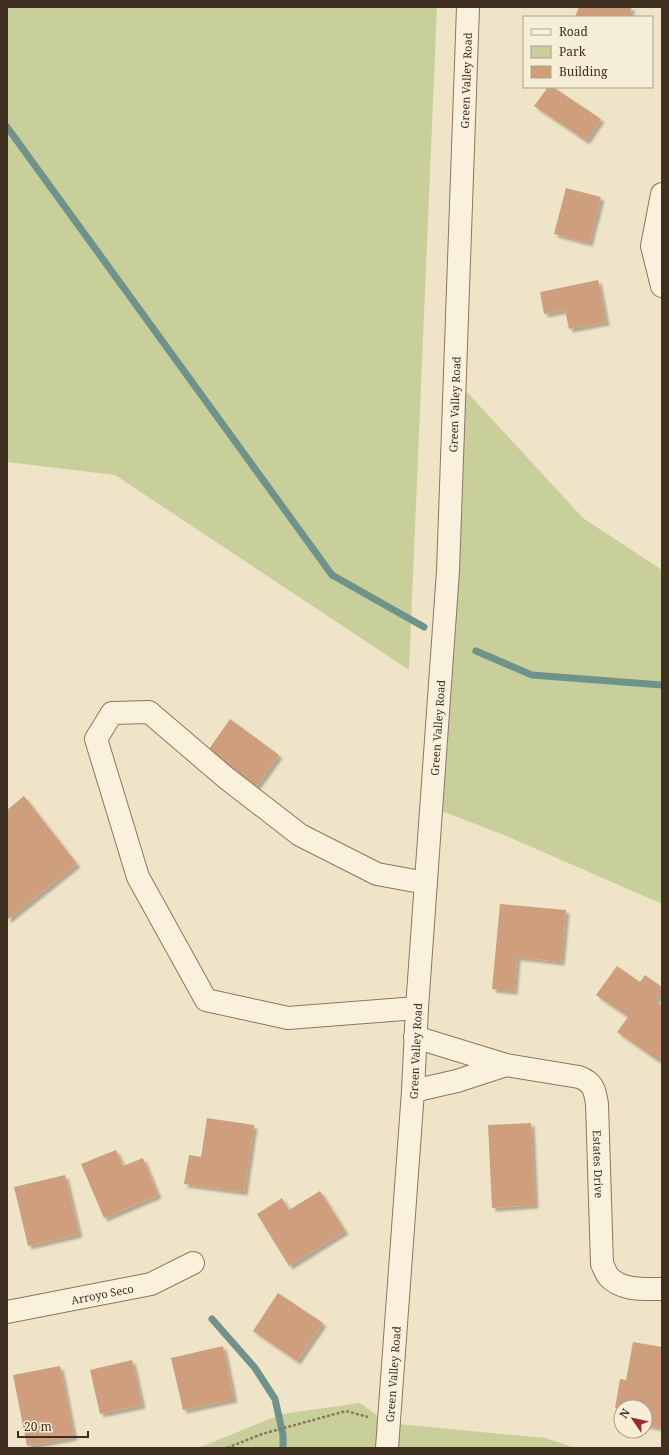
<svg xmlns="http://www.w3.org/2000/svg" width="669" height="1455" font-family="'Noto Serif',serif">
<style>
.green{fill:#c9cf9b}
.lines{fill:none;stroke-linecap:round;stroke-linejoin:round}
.stream{stroke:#6f938a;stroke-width:7}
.building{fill:#cf9f7d;filter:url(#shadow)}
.minor-casing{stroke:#8d765c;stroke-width:24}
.path{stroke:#8d765c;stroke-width:2.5;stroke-dasharray:3 2;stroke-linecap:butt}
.minor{stroke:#faf1dc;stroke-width:22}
.labels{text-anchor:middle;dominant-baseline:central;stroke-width:3.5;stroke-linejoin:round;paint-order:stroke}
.street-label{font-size:11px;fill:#3d2e20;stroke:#f7eed8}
</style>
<defs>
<filter id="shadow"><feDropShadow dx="3.5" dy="3.5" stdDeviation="1" flood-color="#0004"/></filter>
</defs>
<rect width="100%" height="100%" fill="#f0e4c8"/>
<path class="green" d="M7,7H437L409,670L115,475L7,462Z
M455,379L583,518L662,570V904L504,835L431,807Z
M360,1403L388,1423L545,1438L576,1448H195L203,1446L282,1414Z"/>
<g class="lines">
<path class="stream" d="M7,127L332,575L424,627
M476,651L532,675L662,685
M212,1319L255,1368L275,1399L283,1435V1448"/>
</g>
<path class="building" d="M579,7H632L628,17H575Z
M548,87H553L601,119L586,141L534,106Z
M566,188L601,197L589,243L554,234Z
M598,280L606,322L569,329L565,310L544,314L540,292Z
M230,719L279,755L256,787L207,752Z
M24,796L77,864L7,920V810Z
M500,904L566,910L561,962L517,957L514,991L492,989Z
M617,966L640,982L645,975L662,987V991L655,1001L662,1006V1053L657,1060L617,1032L628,1017L596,995Z
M207,1118L254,1125L244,1192L184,1184L189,1155L201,1157Z
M531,1123L535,1205L492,1208L488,1125Z
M116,1150L123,1166L143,1158L158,1195L104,1218L81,1164Z
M65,1175L79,1234L28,1246L14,1187Z
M320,1191L345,1231L289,1266L257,1214L282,1198L289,1210Z
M278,1293L323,1323L297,1361L253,1331Z
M633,1342L662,1347V1428L645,1425V1407H621V1409L615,1408L620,1379L626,1380Z
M223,1346L234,1399L183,1410L171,1358Z
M132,1360L142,1405L100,1414L90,1370Z
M60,1366L74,1437L27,1446L13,1375Z"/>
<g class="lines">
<g class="minor-casing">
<g id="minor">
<path d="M662,194L652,246L662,286"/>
<path d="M417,1008L288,1018L206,1000L138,877L96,739L112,713L149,712L225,777L300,835L377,874L426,883"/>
<path id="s1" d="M415,1037L506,1065L579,1077C593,1082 595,1090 597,1104L602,1264C604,1268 606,1273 608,1276C621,1291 644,1289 662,1289"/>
<path d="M413,1091L457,1081L506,1065"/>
<path id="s2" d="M7,1312L151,1284L193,1263"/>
<path id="s3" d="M387,1448L413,1091L417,1008L448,571L468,7"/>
</g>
</g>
<path class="path" d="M227,1448L262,1434L346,1411L368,1417"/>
<use href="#minor" class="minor"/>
</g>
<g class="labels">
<g class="street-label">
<text stroke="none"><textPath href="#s3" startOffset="1370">Green Valley Road</textPath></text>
<text stroke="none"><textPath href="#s3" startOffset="1046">Green Valley Road</textPath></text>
<text stroke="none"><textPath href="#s3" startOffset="722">Green Valley Road</textPath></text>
<text stroke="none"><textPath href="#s3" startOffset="398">Green Valley Road</textPath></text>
<text stroke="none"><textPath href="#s1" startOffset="264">Estates Drive</textPath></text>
<text stroke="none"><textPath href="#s2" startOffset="97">Arroyo Seco</textPath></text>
<text stroke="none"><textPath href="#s3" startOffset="74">Green Valley Road</textPath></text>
</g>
</g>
<rect width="669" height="1455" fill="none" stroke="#3d2e20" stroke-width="16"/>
<rect x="523" y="16" width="130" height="72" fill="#f7eed8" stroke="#ada18e"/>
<rect x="531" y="29" width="20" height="6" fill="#faf1dc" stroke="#ada18e"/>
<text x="559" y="36" font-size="12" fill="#3d2e20">Road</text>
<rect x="531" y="46" width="20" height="12" fill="#c9cf9b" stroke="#ada18e"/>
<text x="559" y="56" font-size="12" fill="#3d2e20">Park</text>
<rect x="531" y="66" width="20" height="12" fill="#cf9f7d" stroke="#ada18e"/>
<text x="559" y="76" font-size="12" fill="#3d2e20">Building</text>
<g transform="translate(633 1419) rotate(304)"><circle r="19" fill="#f7eed8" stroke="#ada18e"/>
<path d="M0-3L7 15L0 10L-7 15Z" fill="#9e2a2b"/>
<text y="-6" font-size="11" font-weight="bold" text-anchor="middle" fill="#3d2e20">N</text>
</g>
<path d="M18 1431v6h70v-6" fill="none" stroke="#3d2e20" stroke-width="2"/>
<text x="24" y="1431" font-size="12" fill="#3d2e20" stroke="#f7eed8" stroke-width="3" paint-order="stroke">20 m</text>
</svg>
